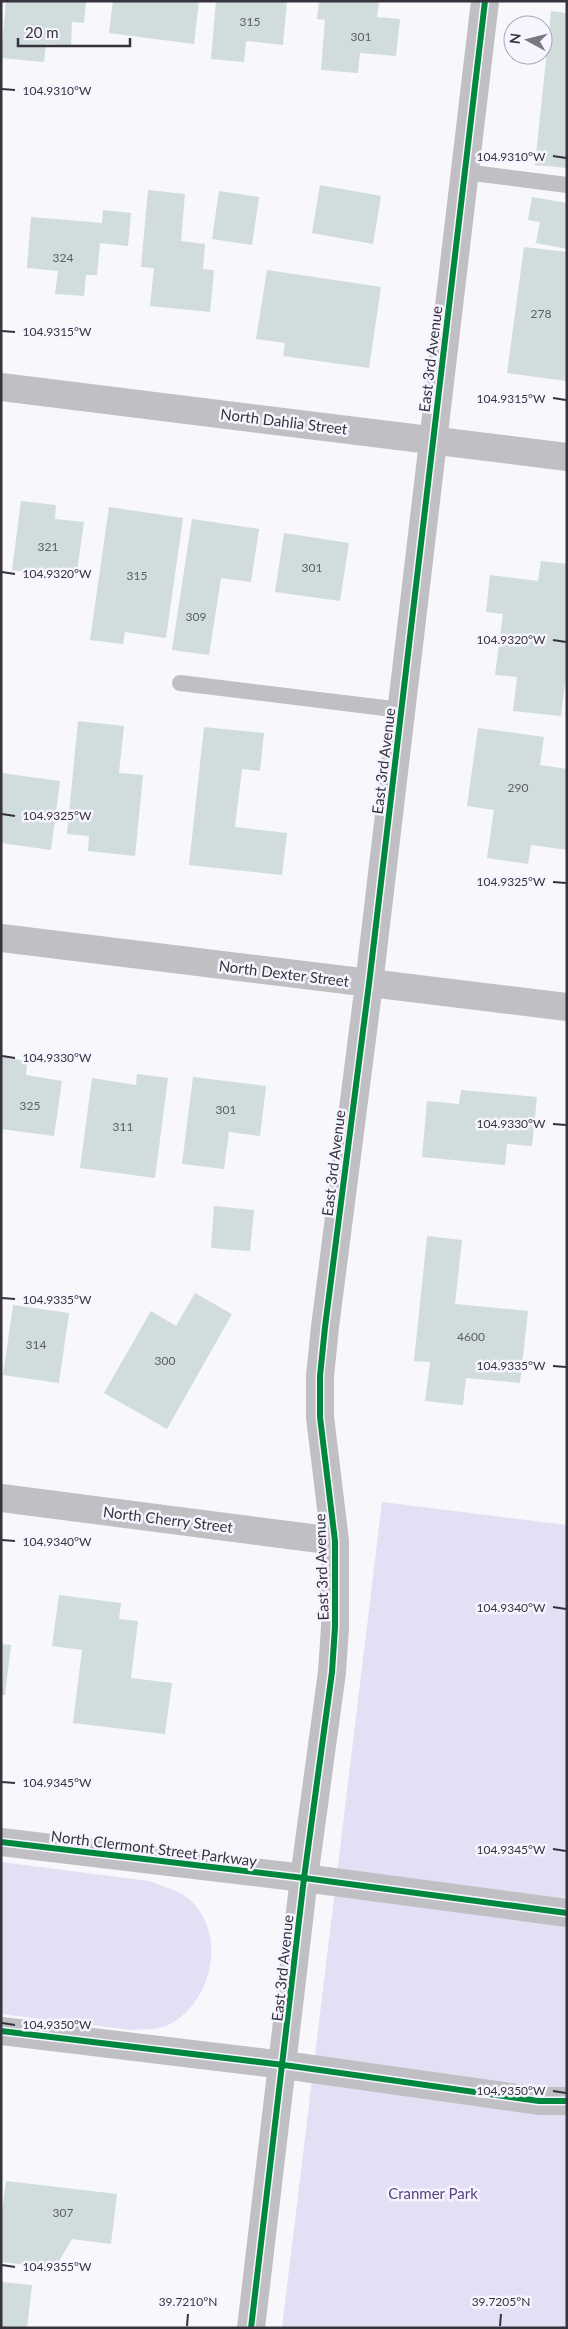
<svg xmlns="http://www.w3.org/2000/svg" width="568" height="2329" font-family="Lato,sans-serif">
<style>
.green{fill:#e4dff5}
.building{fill:#d0dddc}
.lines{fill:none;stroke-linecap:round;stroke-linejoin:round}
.lane{stroke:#c0bfc3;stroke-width:16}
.street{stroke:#c0bfc3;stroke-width:28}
.cycleway-casing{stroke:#f6f4ff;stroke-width:9}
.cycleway{stroke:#00873e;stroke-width:6}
.ticks{fill:none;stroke:#36333e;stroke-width:2}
.labels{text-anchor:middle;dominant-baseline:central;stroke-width:5;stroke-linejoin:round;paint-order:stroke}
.number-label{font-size:12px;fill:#5c5e66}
.street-label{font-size:15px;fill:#36333e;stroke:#f6f4ff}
.park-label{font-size:15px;fill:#574383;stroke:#f6f4ff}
.ticks-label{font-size:12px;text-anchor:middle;fill:#36333e;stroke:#f6f4ff;stroke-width:5;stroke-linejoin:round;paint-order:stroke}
</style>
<rect width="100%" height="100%" fill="#f7f7fc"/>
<path class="green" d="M382,1502L567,1525V2328H282Z
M1,1862L149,1881C162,1886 177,1890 188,1898C228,1932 213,2001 170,2024C159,2030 144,2029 132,2030L1,2014Z"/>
<path class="building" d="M6,1H86L84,23L72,22L71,46L46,44L44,62L1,58Z
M113,1H199L194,44L109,33Z
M216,1H287L283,45L246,41L244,62L211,59Z
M319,1H379L377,17L400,19L396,56L360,53L358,73L321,70L325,20L317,19Z
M551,11L567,13V168L535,165Z
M320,185L381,196L373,244L312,233Z
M148,190L185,194L181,241L205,244L203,269L214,270L210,312L150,306L154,268L141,267Z
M219,191L259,197L252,245L212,239Z
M532,197L567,203V249L536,243L540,222L528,220Z
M103,210L131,213L128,246L100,243L97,275H86L84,296L55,294L58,271L27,268L31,217L102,223Z
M524,247L567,252V381L507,373Z
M267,270L381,287L369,368L283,356L285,343L256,339Z
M21,501L56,505L55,519L84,522L76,578L12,570Z
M109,507L183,518L166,638L125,632L123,644L90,640Z
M192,519L259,529L251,582L221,578L209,655L172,650Z
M284,533L349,543L340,601L275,592Z
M541,561L567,564V668L561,716L513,711L517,677L495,675L503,614L486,612L490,575L538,581Z
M78,721L124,726L119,773L143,775L135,856L88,851L89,836L67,834Z
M204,727L264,733L260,771L242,769L235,827L287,833L282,875L189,865Z
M478,728L544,737L540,765L567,769V850L531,845L528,864L487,858L494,810L467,806Z
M1,773L60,781L51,850L1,843Z
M1,1057L27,1061L26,1075L62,1081L54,1136L1,1129Z
M137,1074L168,1078L155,1178L80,1168L92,1078L136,1085Z
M193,1077L266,1086L260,1136L229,1132L224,1169L182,1164Z
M461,1090L537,1097L532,1146L507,1144L505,1165L422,1157L427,1101L459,1104Z
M214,1206L254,1210L250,1251L211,1248Z
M427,1236L462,1240L455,1304L528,1311L520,1383L466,1378L463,1405L425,1401L430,1362L414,1361Z
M195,1293L232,1314L167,1429L104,1393L151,1311L176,1326Z
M13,1305L69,1313L59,1383L3,1375Z
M59,1595L121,1603L119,1619L138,1621L131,1678L172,1683L165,1734L73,1723L82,1650L52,1646Z
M1,1644L11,1645L5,1695H1Z
M6,2181L117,2194L111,2244L72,2239L55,2268L1,2262V2221Z
M1,2282L32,2285L27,2328L1,2327Z"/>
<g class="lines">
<path class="lane" d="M465,172L567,185
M180,683L401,710"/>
<path class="street" d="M1,387L567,457
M1,938L567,1007
M1,1498L335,1541
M1,1842L304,1878L567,1913
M1,2031L284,2065L539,2101H567
M251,2328L304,1878L332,1672L335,1627V1541L320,1417V1376L325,1327L369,984L485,1"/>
<g class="cycleway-casing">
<path id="cycleway" d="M1,1842L304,1878L567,1913
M1,2031L284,2065L539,2101H567
M251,2328L304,1878L332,1672L335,1627V1541L320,1417V1376L325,1327L369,984L485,1"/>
</g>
<use href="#cycleway" class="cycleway"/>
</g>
<path class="ticks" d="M2,89L15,90M553,156L566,158M2,331L15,332M553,398L566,400M2,572L15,574M553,640L566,642M2,814L15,816M553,882L566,883M2,1056L15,1058M553,1124L566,1125M2,1298L15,1299M553,1366L566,1367M2,1540L15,1541M553,1607L566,1609M2,1782L15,1783M553,1849L566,1851M2,2023L15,2025M553,2091L566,2093M2,2265L15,2267M187,2326L188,2314M500,2326L501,2314"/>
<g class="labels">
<g class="number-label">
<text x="250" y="21">315</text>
<text x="361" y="36">301</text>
<text x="63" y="257">324</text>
<text x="541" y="313">278</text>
<text x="48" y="546">321</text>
<text x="312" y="567">301</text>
<text x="137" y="575">315</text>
<text x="196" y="616">309</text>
<text x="518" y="787">290</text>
<text x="30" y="1105">325</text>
<text x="226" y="1109">301</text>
<text x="123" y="1126">311</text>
<text x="471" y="1336">4600</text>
<text x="36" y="1344">314</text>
<text x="165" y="1360">300</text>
<text x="63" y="2212">307</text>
</g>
<g class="street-label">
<text transform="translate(430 359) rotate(-83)">East 3rd Avenue</text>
<text transform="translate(284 421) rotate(7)">North Dahlia Street</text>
<text transform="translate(383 761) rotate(-83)">East 3rd Avenue</text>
<text transform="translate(284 973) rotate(7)">North Dexter Street</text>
<text transform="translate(333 1163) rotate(-83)">East 3rd Avenue</text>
<text transform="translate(168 1519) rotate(7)">North Cherry Street</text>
<text transform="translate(321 1567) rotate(-92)">East 3rd Avenue</text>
<text transform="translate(154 1848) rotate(7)">North Clermont Street Parkway</text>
<text transform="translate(282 1968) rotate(-84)">East 3rd Avenue</text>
</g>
<g class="park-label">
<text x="433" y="2193">Cranmer Park</text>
</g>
</g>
<g class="ticks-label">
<text x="57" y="95">104.9310°W</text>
<text x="511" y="161">104.9310°W</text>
<text x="57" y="336">104.9315°W</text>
<text x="511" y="403">104.9315°W</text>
<text x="57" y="578">104.9320°W</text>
<text x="511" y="644">104.9320°W</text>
<text x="57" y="820">104.9325°W</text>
<text x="511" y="886">104.9325°W</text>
<text x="57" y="1062">104.9330°W</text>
<text x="511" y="1128">104.9330°W</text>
<text x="57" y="1304">104.9335°W</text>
<text x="511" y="1370">104.9335°W</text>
<text x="57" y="1546">104.9340°W</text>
<text x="511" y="1612">104.9340°W</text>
<text x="57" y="1787">104.9345°W</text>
<text x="511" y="1854">104.9345°W</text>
<text x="57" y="2029">104.9350°W</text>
<text x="511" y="2095">104.9350°W</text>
<text x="57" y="2271">104.9355°W</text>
<text x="188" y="2306">39.7210°N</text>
<text x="501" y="2306">39.7205°N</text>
</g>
<rect width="568" height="2329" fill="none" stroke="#36333e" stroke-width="5"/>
<g transform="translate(528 40) rotate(277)"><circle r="24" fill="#f6f4ff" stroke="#a9a7b2"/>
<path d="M0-4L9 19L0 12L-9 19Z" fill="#7a7880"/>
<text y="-8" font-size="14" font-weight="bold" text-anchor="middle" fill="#36333e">N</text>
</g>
<path d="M18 38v8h112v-8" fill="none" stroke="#36333e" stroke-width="2.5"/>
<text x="25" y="38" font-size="15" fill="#36333e" stroke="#f6f4ff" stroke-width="4" paint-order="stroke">20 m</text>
</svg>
